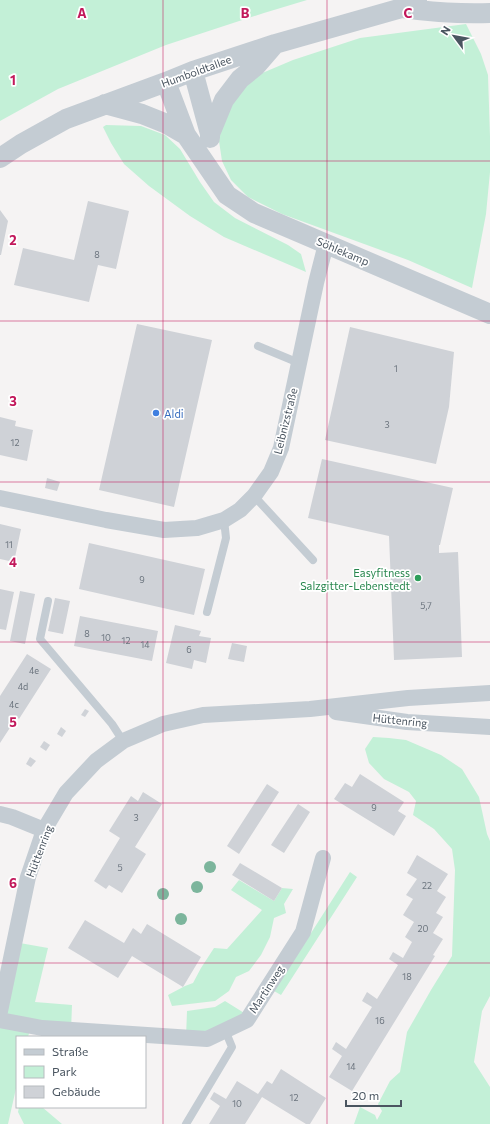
<svg xmlns="http://www.w3.org/2000/svg" width="490" height="1124" font-family="Commissioner,sans-serif">
<style>
.green{fill:#c3f0d7}
.building{fill:#cfd2d7}
.lines{fill:none;stroke-linecap:round;stroke-linejoin:round}
.service{stroke:#c4ccd3;stroke-width:8}
.minor{stroke:#c4ccd3;stroke-width:16}
.tertiary{stroke:#c4ccd3;stroke-width:20}
.tree{fill:#7cb59c}
.grid{fill:none;stroke:#c2185b;stroke-width:1;stroke-opacity:0.55}
.shop-dot{fill:#3f7fe0;stroke:#fff;stroke-width:1.5}
.leisure-dot{fill:#2e9e5b;stroke:#fff;stroke-width:1.5}
.labels{text-anchor:middle;dominant-baseline:central;stroke-width:3.5;stroke-linejoin:round;paint-order:stroke}
.number-label{font-size:9px;fill:#6b747e}
.street-label{font-size:11px;fill:#4a5560;stroke:#fff}
.shop-label{font-size:11px;fill:#366cbe;stroke:#fff;text-anchor:start}
.leisure-label{font-size:11px;fill:#27864d;stroke:#fff;text-anchor:end}
.grid-label{font-size:13px;text-anchor:middle;font-weight:bold;fill:#c2185b;stroke:#fff;stroke-width:3.5;stroke-linejoin:round;paint-order:stroke}
</style>
<rect width="100%" height="100%" fill="#f5f3f3"/>
<path class="green" d="M0,0H307L264,13L166,45L58,89L0,121Z
M466,24L481,54L488,75L490,137V172L486,214L472,288L408,260L282,214L248,197L231,180L222,161L219,141L223,119L236,95L260,74L293,60L360,38Z
M106,125L141,126L165,135L180,149L200,182L214,202L235,218L288,245L301,254L306,272L224,237L190,216L149,186L124,164L111,143L103,127Z
M373,737L389,738L406,740L441,755L462,769L479,797L487,834L490,841V996L482,1011L474,1062L490,1087V1124H354L360,1107L375,1115L377,1120L382,1111L378,1104L390,1081L400,1072L407,1032L431,990L452,956L455,870L452,849L434,829L413,815L416,801L409,792L384,779L369,763L365,749Z
M350,872L357,877L281,995L274,991Z
M239,880L274,901L282,888L293,889L284,904L286,913L274,918L270,937L261,955L249,971L236,977L229,991L215,1001L172,1006L168,995L185,986L193,983L201,968L214,948L227,949L262,910L231,890Z
M14,942L48,948L35,1002L72,1005L71,1031L31,1026L28,1037H17V1084L8,1124H0V1011Z
M225,1001L249,1016L186,1038L187,1011L215,1007Z
M19,1107H42L62,1124H24L18,1112Z"/>
<path class="building" d="M88,201L129,211L116,269L98,265L89,302L14,285L23,248L74,260Z
M0,210L8,221L1,255H0Z
M137,324L212,340L174,507L99,490Z
M350,327L454,352L449,407L436,464L325,440Z
M0,417L16,421L15,426L33,430L27,461L0,455Z
M322,459L453,488L440,545H439V553L458,552L462,657L394,660L389,536L308,518Z
M47,478L60,482L57,491L45,488Z
M0,524L21,529L14,562L0,559Z
M89,543L205,569L194,615L79,589Z
M0,589L14,592L6,630L0,629Z
M20,591L35,594L25,644L10,641Z
M55,598L70,601L63,634L48,631Z
M80,616L158,631L152,661L74,646Z
M175,625L201,631L199,636L211,638L206,663L194,660L192,669L166,663Z
M232,643L247,646L244,662L228,659Z
M27,654L51,669L19,719L17,717L0,743V696Z
M85,709L89,711L85,717L81,715Z
M61,727L66,731L62,737L57,734Z
M44,741L50,745L46,751L40,747Z
M30,757L36,761L31,767L26,764Z
M360,774L404,802L398,811L406,816L394,836L334,799L345,783L352,787Z
M267,784L279,792L239,854L227,846Z
M143,792L162,804L135,847L146,854L122,893L109,885L106,889L94,881L120,838L109,831L131,796L138,801Z
M298,804L310,812L284,853L271,845Z
M417,855L448,874L437,891L446,897L436,913L443,917L433,933L443,939L433,955L435,956L352,1091L329,1077L342,1056L332,1049L336,1042L346,1049L372,1007L362,1001L367,992L377,999L398,965L389,959L393,952L403,958L412,942L405,937L414,922L403,915L413,899L406,895L417,879L407,873Z
M240,863L282,888L274,901L232,875Z
M85,920L124,943L133,928L141,934L147,924L201,957L183,987L132,956L118,978L68,948Z
M281,1069L326,1098L310,1124H306L262,1097L245,1124H209L220,1106L210,1099L214,1092L226,1099L237,1081L258,1094L267,1081L272,1084Z"/>
<g class="lines">
<path class="service" d="M258,346L299,363
M254,496L313,560
M48,601L40,639L112,724L123,741
M207,612L226,538L224,520
M186,1124L232,1047L225,1030"/>
<path class="minor" d="M0,498L106,520L164,530L197,528L224,520L240,510L254,496L271,472L281,448L316,283L326,244
M336,712L407,722L490,727
M0,814L12,817L44,830
M0,1011L28,877L44,830L66,793L96,761L123,741L163,724L203,715L310,709L408,698L490,693
M0,1020L42,1028L207,1039L247,1020L303,932L323,858"/>
<path class="tertiary" d="M402,8C431,12 460,14 490,13
M193,71L210,134V138
M166,82L186,135L227,195L254,213L490,314
M105,104L142,114L167,124L186,135
M210,134L224,100L240,79L256,66L275,44
M0,158L21,144L66,119L166,82L193,71L275,44L402,8L417,0"/>
</g>
<g class="tree">
<circle cx="210" cy="867" r="6"/>
<circle cx="197" cy="887" r="6"/>
<circle cx="163" cy="894" r="6"/>
<circle cx="181" cy="919" r="6"/>
</g>
<path class="grid" d="M163,0V1124M327,0V1124M0,161H490M0,321H490M0,482H490M0,642H490M0,803H490M0,963H490"/>
<circle class="shop-dot" cx="156" cy="413" r="4"/>
<circle class="leisure-dot" cx="418" cy="578" r="4"/>
<g class="labels">
<g class="number-label">
<text x="97" y="254">8</text>
<text x="396" y="368">1</text>
<text x="387" y="424">3</text>
<text x="15" y="442">12</text>
<text x="9" y="544">11</text>
<text x="142" y="579">9</text>
<text x="426" y="605">5,7</text>
<text x="87" y="633">8</text>
<text x="106" y="637">10</text>
<text x="126" y="640">12</text>
<text x="145" y="644">14</text>
<text x="189" y="649">6</text>
<text x="34" y="670">4e</text>
<text x="23" y="686">4d</text>
<text x="14" y="704">4c</text>
<text x="374" y="807">9</text>
<text x="136" y="817">3</text>
<text x="120" y="867">5</text>
<text x="427" y="885">22</text>
<text x="423" y="928">20</text>
<text x="407" y="976">18</text>
<text x="380" y="1020">16</text>
<text x="351" y="1066">14</text>
<text x="294" y="1097">12</text>
<text x="237" y="1103">10</text>
</g>
<g class="street-label">
<text transform="translate(196 71) rotate(-20)">Humboldtallee</text>
<text transform="translate(343 251) rotate(23)">Söhlekamp</text>
<text transform="translate(285 421) rotate(-76)">Leibnizstraße</text>
<text transform="translate(400 720) rotate(6)">Hüttenring</text>
<text transform="translate(39 851) rotate(-69)">Hüttenring</text>
<text transform="translate(266 989) rotate(-57)">Martinweg</text>
</g>
<g class="shop-label">
<text x="164" y="413">Aldi</text>
</g>
<g class="leisure-label">
<text x="410" y="572">Easyfitness<tspan x="410" dy="13">Salzgitter-Lebenstedt</tspan></text>
</g>
</g>
<g class="grid-label">
<text x="82" y="18">A</text>
<text x="245" y="18">B</text>
<text x="408" y="18">C</text>
<text x="13" y="85">1</text>
<text x="13" y="245">2</text>
<text x="13" y="406">3</text>
<text x="13" y="567">4</text>
<text x="13" y="727">5</text>
<text x="13" y="888">6</text>
</g>
<rect x="16" y="1036" width="130" height="72" fill="#ffffff" stroke="#b7bbbf"/>
<rect x="24" y="1049" width="20" height="6" fill="#c4ccd3" stroke="#b7bbbf"/>
<text x="52" y="1056" font-size="12" fill="#4a5560">Straße</text>
<rect x="24" y="1066" width="20" height="12" fill="#c3f0d7" stroke="#b7bbbf"/>
<text x="52" y="1076" font-size="12" fill="#4a5560">Park</text>
<rect x="24" y="1086" width="20" height="12" fill="#cfd2d7" stroke="#b7bbbf"/>
<text x="52" y="1096" font-size="12" fill="#4a5560">Gebäude</text>
<g transform="translate(454 36) rotate(302)" stroke="#ffffff" stroke-width="3" paint-order="stroke">
<path d="M0-3L7 15L0 10L-7 15Z" fill="#4a5560"/>
<text y="-6" font-size="11" font-weight="bold" text-anchor="middle" fill="#4a5560">N</text>
</g>
<path d="M346 1100v6h55v-6" fill="none" stroke="#4a5560" stroke-width="2"/>
<text x="352" y="1100" font-size="12" fill="#4a5560" stroke="#ffffff" stroke-width="3" paint-order="stroke">20 m</text>
</svg>
